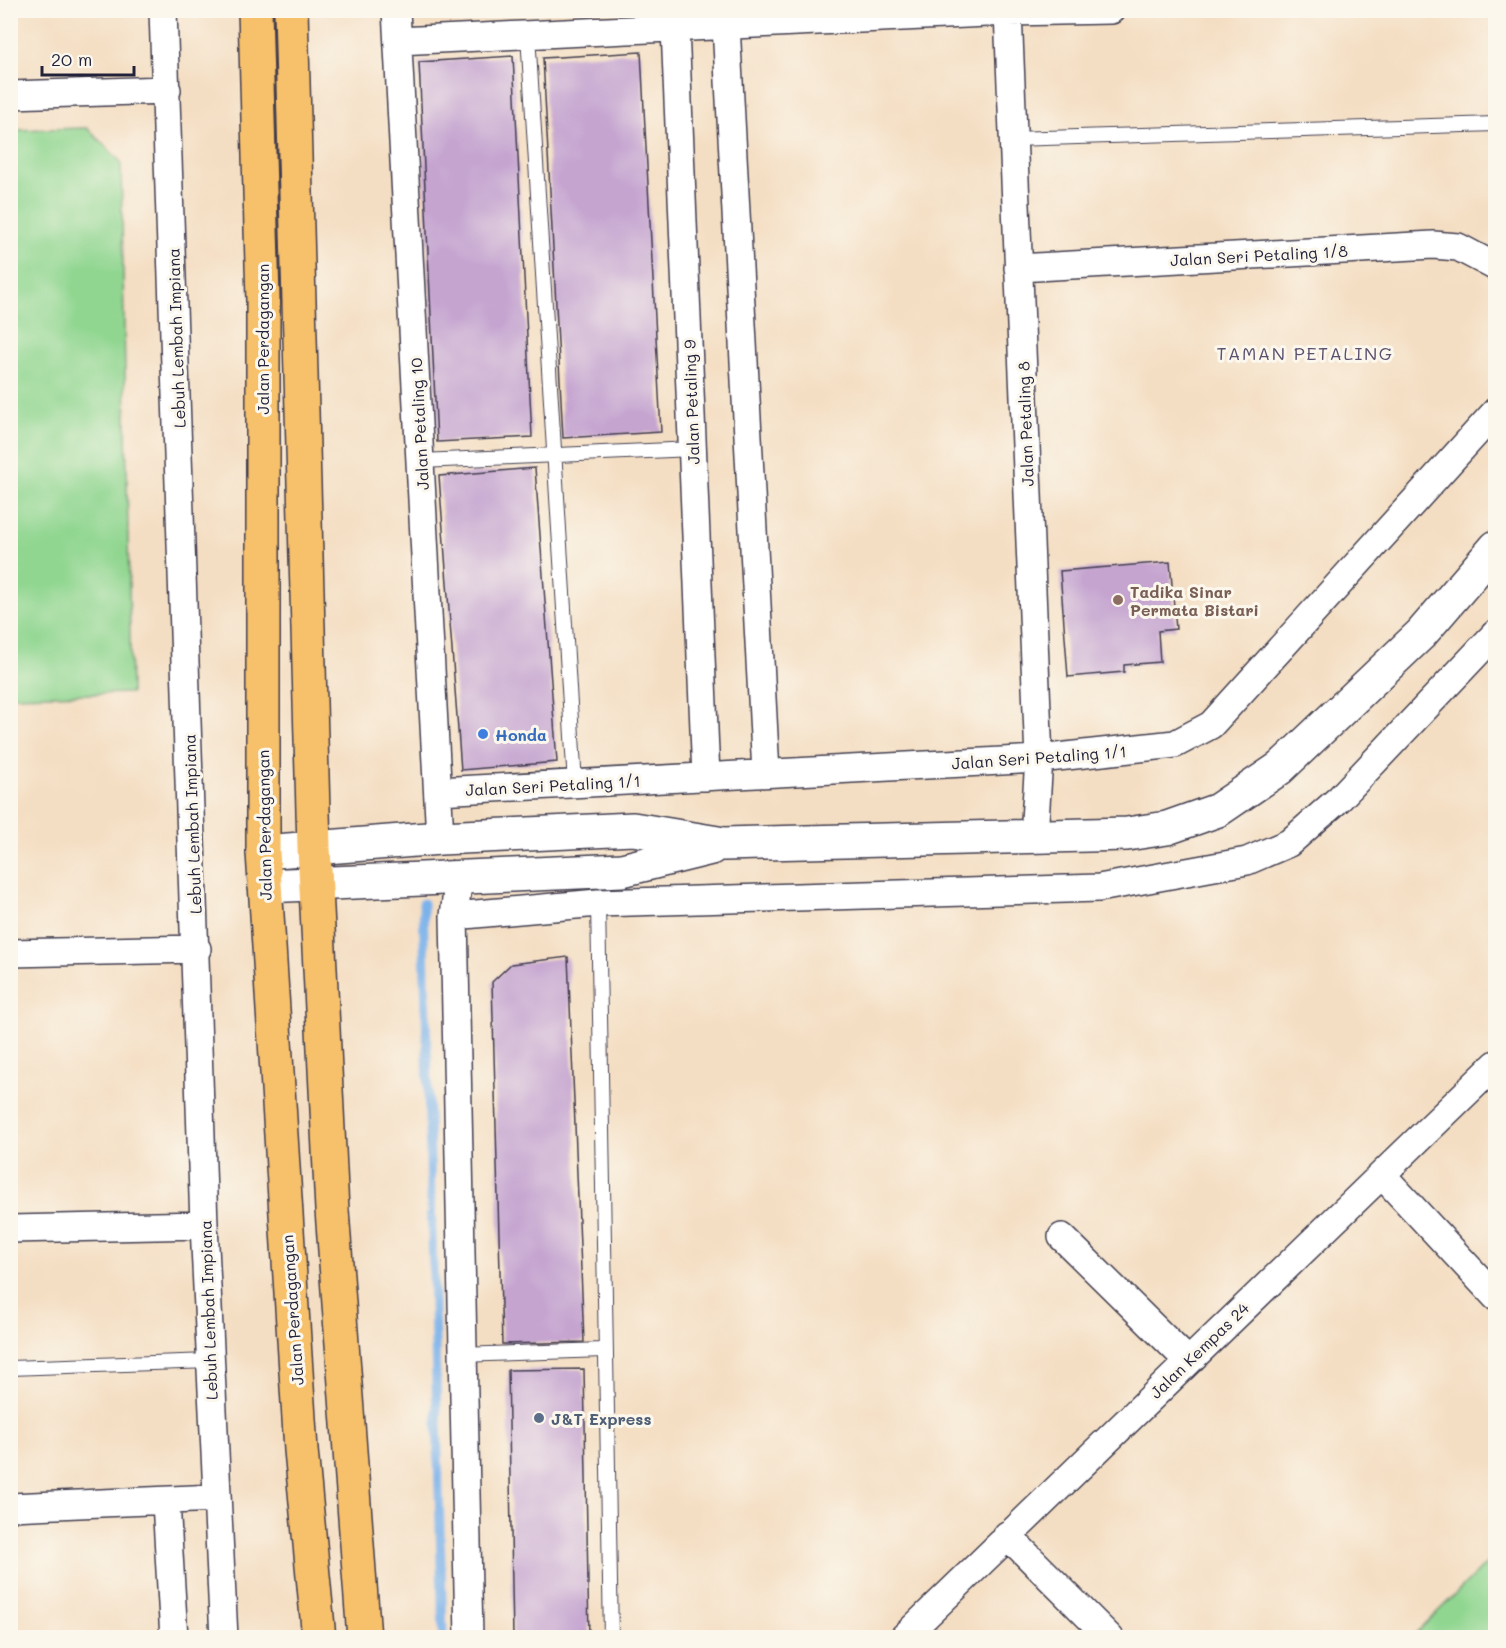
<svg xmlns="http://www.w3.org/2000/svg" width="1506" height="1648" font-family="Mali,sans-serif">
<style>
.green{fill:#90d690;stroke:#597c66;stroke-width:1.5}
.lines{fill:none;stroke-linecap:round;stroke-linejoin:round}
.stream{stroke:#7bb2ea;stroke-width:9}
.building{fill:#c5a4d0}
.service-casing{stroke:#423e4f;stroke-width:16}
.minor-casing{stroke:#423e4f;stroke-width:30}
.tertiary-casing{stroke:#423e4f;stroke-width:36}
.primary-casing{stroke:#423e4f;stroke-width:36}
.service{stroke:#fff;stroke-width:14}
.minor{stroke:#fff;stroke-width:27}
.tertiary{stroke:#fff;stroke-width:33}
.primary{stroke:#f7c06b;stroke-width:33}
.education-dot{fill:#8d6e63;stroke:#fbf7ec;stroke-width:2}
.shop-dot{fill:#3f7fe0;stroke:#fbf7ec;stroke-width:2}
.service-dot{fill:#5c6f8a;stroke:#fbf7ec;stroke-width:2}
.labels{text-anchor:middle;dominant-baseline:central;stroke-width:6;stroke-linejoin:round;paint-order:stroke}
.street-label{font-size:16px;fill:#22223b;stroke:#fbf7ec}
.education-label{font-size:16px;font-weight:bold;fill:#785e54;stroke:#fbf7ec;text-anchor:start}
.shop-label{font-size:16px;font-weight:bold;fill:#366cbe;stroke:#fbf7ec;text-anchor:start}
.service-label{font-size:16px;font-weight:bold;fill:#4e5e75;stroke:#fbf7ec;text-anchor:start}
.neighbourhood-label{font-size:18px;letter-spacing:1.5px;fill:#5b506f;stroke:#fbf7ec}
</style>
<rect width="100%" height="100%" fill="#fbf7ec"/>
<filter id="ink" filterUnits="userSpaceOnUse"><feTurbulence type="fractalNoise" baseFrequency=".0167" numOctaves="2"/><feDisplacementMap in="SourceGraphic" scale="12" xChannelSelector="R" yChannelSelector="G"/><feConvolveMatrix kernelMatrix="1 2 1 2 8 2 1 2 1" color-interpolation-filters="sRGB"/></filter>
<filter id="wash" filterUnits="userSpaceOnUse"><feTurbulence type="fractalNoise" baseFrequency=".008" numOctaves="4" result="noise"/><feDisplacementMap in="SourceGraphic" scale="24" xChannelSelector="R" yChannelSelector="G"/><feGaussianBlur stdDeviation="1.35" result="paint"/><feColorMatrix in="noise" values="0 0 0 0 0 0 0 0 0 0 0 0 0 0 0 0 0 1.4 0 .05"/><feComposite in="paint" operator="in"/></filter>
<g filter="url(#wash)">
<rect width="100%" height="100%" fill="#f4dec3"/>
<path class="green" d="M87,128L121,162L131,693L11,696V130Z
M1495,1555V1637H1412Z"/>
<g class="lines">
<path class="stream" d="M423,903L443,1638"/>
</g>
<g id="blocks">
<path class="building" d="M641,52L661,432L563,438L543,58Z
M513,56L532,437L437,442L419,62Z
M535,468L557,762L461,770L439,476Z
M1170,562L1176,629L1158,631L1160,662L1124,665V672L1068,677L1060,571Z
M568,957L584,1342L502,1344L492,982L511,964Z
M584,1369L589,1638H513L508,1370Z"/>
</g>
</g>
<g filter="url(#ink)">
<use href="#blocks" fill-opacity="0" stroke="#423e4f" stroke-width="1.5"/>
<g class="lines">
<g class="service-casing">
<path id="service" d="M528,35L575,784
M1013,139L1496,124
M421,461L693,449
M598,903L611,1638
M461,1355L604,1350
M10,1368L210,1361"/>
</g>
<g class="minor-casing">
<path id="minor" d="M163,10L204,1225L224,1638
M396,10L440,838
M1008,12L1039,759L1034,836
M726,25L766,773
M675,28L706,777
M398,41L1008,12L1111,10
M10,95L167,90
M1018,268L1433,245L1458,247L1496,267
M438,791L1039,759L1175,744L1211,725L1496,411
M459,875L454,916L469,1638
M454,916L598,903L1099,888L1247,861L1289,843L1340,798L1496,633
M10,953L197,949
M1382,1175L1496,1297
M10,1229L204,1225
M1062,1237L1188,1361
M166,1502L174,1638
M10,1507L216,1498
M1007,1535L1110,1638
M903,1638L1496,1064"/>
</g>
<g class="tertiary-casing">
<path id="tertiary" d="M263,852L440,838L633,829L724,844L1127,834L1167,828L1218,810L1280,768L1421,634L1496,547
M265,886L622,870L711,848"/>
</g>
<g class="primary-casing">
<path id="primary" d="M255,10L263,301V852L301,1450L319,1638
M291,10L314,848L332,1210L364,1638"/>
</g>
<use href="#service" class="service"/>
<use href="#minor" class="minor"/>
<use href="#tertiary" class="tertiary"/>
<use href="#primary" class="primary"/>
</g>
</g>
<circle class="education-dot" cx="1118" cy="600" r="6"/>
<circle class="shop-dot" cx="483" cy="734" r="6"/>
<circle class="service-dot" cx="539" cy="1418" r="6"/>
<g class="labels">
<g class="street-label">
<text transform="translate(1259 255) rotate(-3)">Jalan Seri Petaling 1/8</text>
<text transform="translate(176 338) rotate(-92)">Lebuh Lembah Impiana</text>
<text transform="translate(262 339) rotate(-90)">Jalan Perdagangan</text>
<text transform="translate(691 402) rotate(-92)">Jalan Petaling 9</text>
<text transform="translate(419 424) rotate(-93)">Jalan Petaling 10</text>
<text transform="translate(1025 424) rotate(-92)">Jalan Petaling 8</text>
<text transform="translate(1039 757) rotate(-4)">Jalan Seri Petaling 1/1</text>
<text transform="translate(553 785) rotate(-3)">Jalan Seri Petaling 1/1</text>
<text transform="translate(192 824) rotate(-92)">Lebuh Lembah Impiana</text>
<text transform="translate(264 825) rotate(-91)">Jalan Perdagangan</text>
<text transform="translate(208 1310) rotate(-92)">Lebuh Lembah Impiana</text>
<text transform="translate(292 1310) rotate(-94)">Jalan Perdagangan</text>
<text transform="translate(1199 1350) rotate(-44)">Jalan Kempas 24</text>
</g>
<g class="education-label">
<text x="1130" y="591">Tadika Sinar<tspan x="1130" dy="18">Permata Bistari</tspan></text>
</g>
<g class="shop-label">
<text x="495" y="734">Honda</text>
</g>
<g class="service-label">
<text x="551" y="1418">J&amp;T Express</text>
</g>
<g class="neighbourhood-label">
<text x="1305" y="353">TAMAN PETALING</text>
</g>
</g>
<rect width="1506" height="1648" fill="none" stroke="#fbf7ec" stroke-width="36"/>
<path d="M42 66v9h92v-9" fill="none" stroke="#22223b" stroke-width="3"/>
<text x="51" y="66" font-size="18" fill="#22223b" stroke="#fbf7ec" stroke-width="4.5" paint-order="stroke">20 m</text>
</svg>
